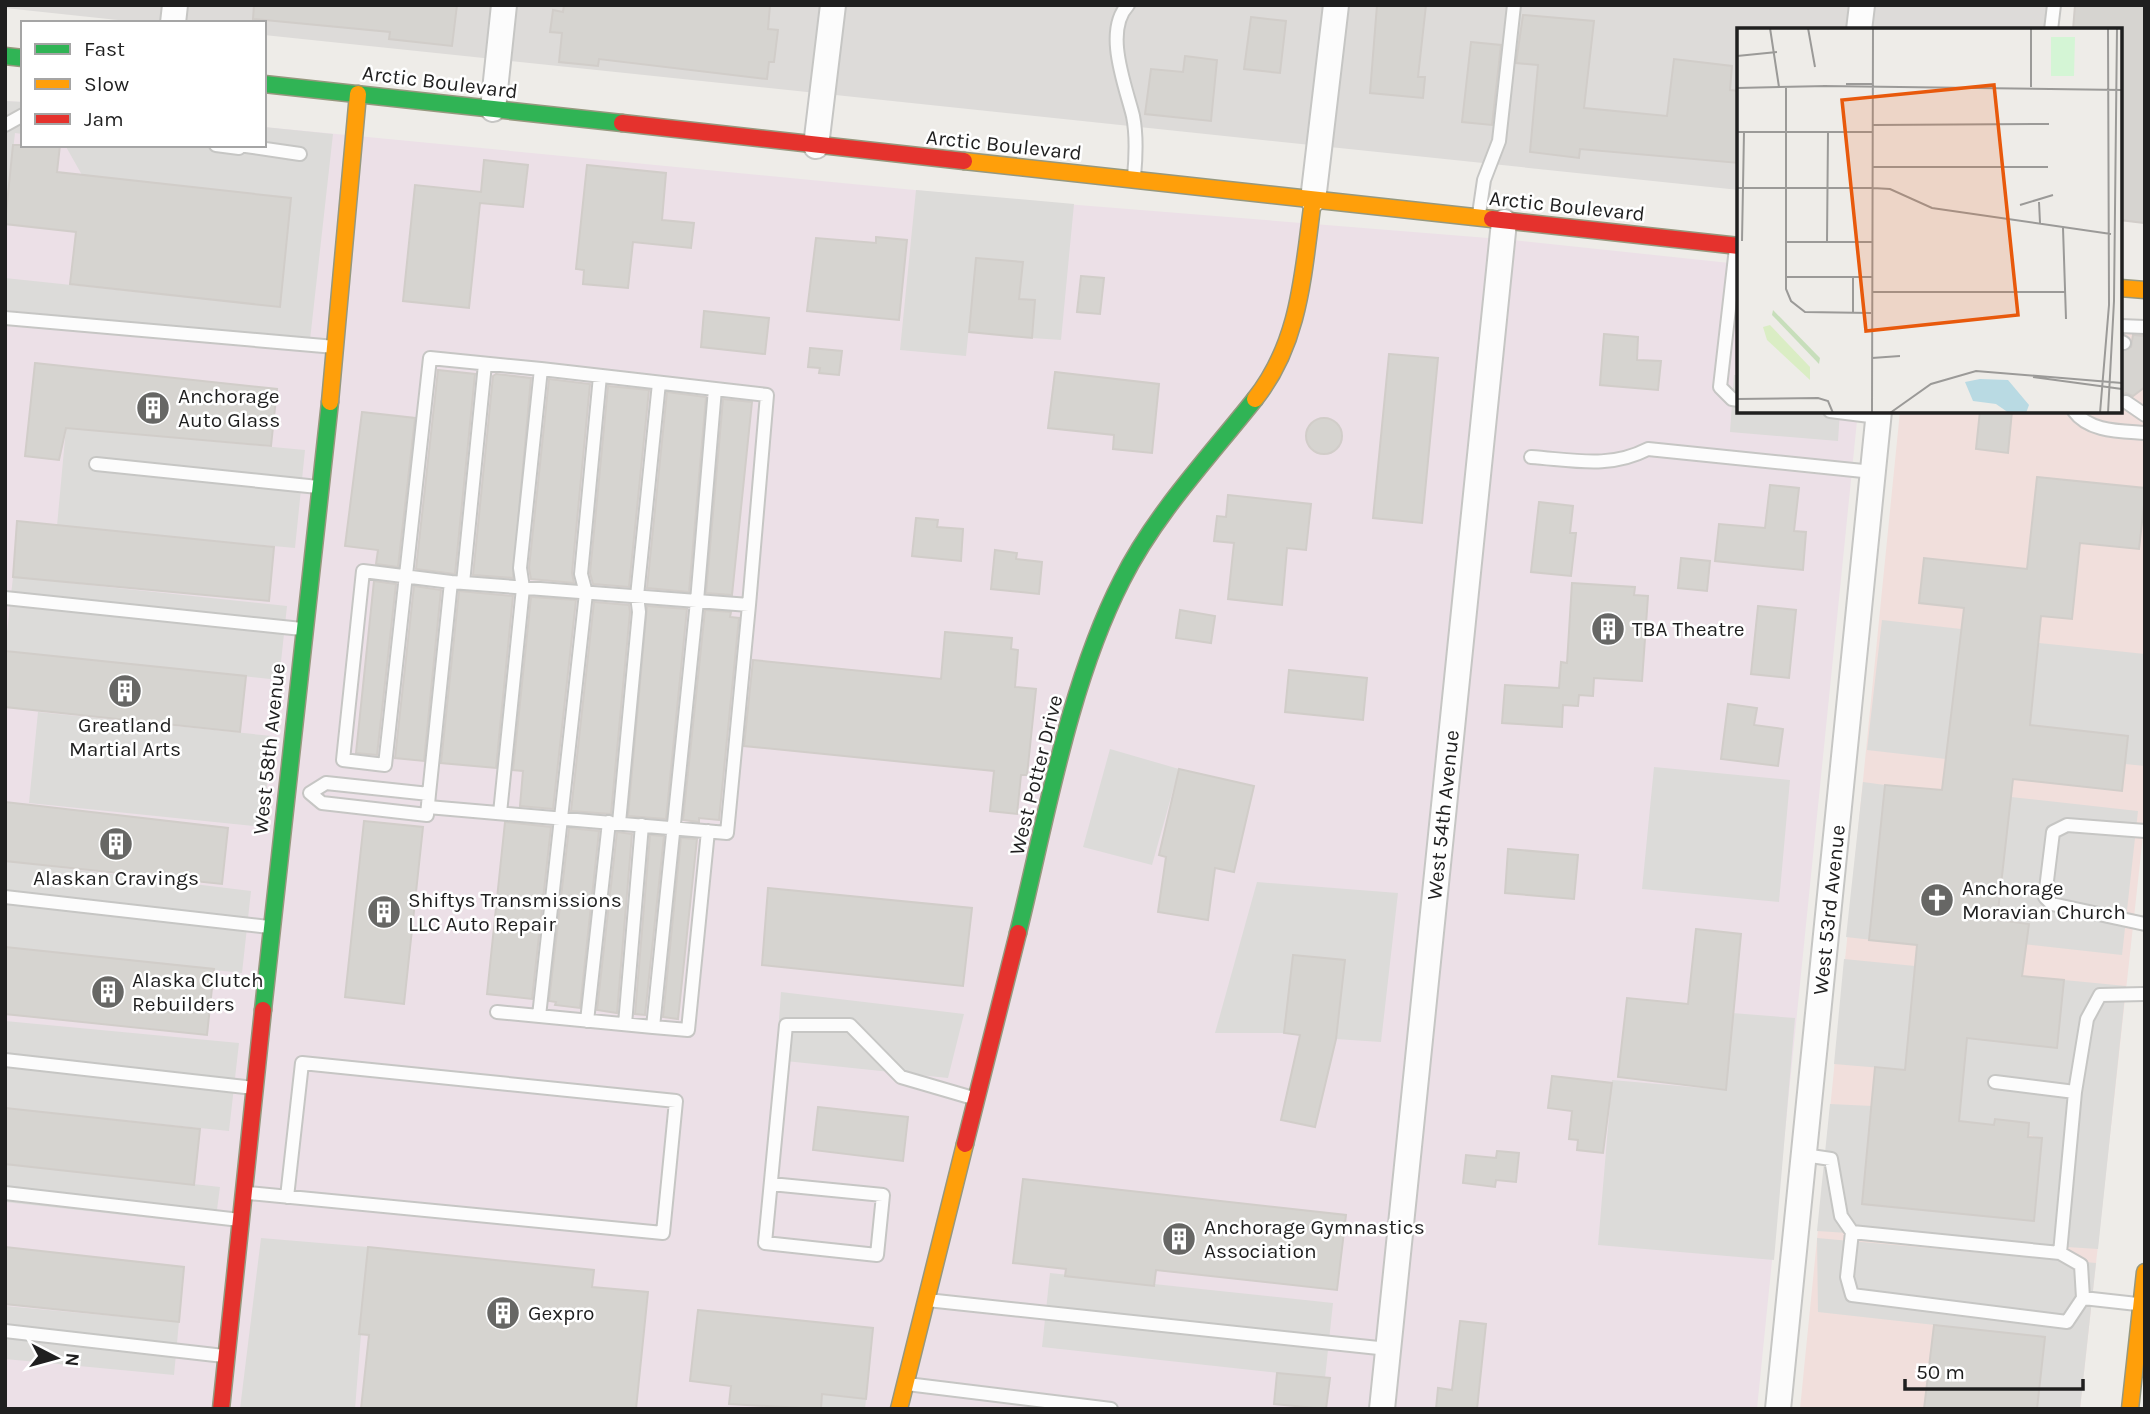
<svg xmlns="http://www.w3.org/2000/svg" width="2150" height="1414" font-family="Karla,sans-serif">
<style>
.residential{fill:#dddbd9}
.commercial{fill:#f1dfdc}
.industrial{fill:#ece0e7}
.religious{fill:#dcdbd9}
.building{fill:#d6d4d0;stroke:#d1cdc9;stroke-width:2}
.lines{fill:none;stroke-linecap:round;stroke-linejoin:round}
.lane-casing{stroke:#c6c6c4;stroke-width:16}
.street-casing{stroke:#c6c6c4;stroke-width:28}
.fast-casing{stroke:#96987e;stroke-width:19}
.slow-casing{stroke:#96987e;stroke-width:19}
.jam-casing{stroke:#96987e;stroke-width:19}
.lane{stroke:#fcfcfc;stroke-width:12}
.street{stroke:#fcfcfc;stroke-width:24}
.fast{stroke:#30b455;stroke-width:16}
.slow{stroke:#ff9f0a;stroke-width:16}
.jam{stroke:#e5322d;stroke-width:16}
.labels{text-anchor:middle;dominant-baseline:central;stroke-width:5;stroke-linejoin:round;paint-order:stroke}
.street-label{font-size:21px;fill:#1f1f1f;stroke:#fff}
.poi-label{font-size:21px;fill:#1f1f1f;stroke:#fff;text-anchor:start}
.inset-road{fill:none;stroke:#9b9a98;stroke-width:2}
.view{fill:#e8590c;fill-opacity:0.15;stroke:#e8590c;stroke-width:3.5}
.inset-edge{fill:none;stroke:#1f1f1f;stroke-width:3.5}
</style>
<rect width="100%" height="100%" fill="#eeece8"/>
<path class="residential" d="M5,5H2052L2050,30H1739V190L264,35V23H146L5,8Z"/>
<path class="commercial" d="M2120,324L2145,325V817L2080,1409H1800L1900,411H2120Z"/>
<path class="industrial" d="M5,101L23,102V145H264V127L1028,201L1513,240L1739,264V411H1858L1757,1409H5Z"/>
<path class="religious" d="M5,101L23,102V134L15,133L5,219Z
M264,127L333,134L310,340L5,310V278L279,307L291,198L82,175L65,145H264Z
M916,190L1074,204L1061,340L1032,338L1035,301L1019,299L1022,262L976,258L966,356L900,350Z
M1734,375H1739V411H1840L1838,441L1730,432Z
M66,428L305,450L295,548L57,526Z
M13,577L287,606L279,680L5,651Z
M1882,620L1961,629L1946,759L1867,750Z
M2039,643L2145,654V766L2125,764L2128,736L2030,725Z
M38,712L272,736L263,827L29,803Z
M1110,749L1179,769L1152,865L1083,847Z
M1654,767L1790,780L1779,902L1642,889Z
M1863,782L1885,785L1877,872L2002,880L2011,797L2138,811L2122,955L2014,943L2012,956L1846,937Z
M5,861L251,891L242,973L5,947Z
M1257,882L1398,893L1381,1042L1336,1039L1345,960L1294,955L1284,1033H1215Z
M1844,959L1915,966L1905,1070L1834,1064Z
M2064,980L2126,986L2098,1249L1817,1231L1830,1104L1872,1106L2034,1221L2042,1138L1959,1121L1967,1038L2057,1047Z
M781,992L964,1014L948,1078L776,1060Z
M1732,1013L1795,1018L1774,1260L1598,1245L1612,1080L1725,1090Z
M5,1021L239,1043L229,1131L5,1108Z
M5,1163L220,1187L215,1225L5,1202Z
M261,1238L368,1247L355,1409H240Z
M1817,1238L2096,1263L2080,1409H2037L2044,1337L1818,1312Z
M1050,1273L1333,1303L1325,1378L1042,1347Z
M5,1306L179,1322L174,1375L5,1359Z
M822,1394L866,1399L865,1409H821Z"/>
<path class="building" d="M254,5H457L452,46L389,39L390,32L253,19Z
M564,5H770L768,29L778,30L774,62H769L767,79L599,59L598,66L559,62L562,33L550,32L553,10L563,12Z
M1377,5H1426L1418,77H1425L1423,98L1370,93Z
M2075,5H2145V223L2120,220V30H2073Z
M1523,15L1594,21L1584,108L1667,116L1674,59L1732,66L1730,90L1739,91V163L1580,149L1579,158L1530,152L1538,65L1516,63Z
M1251,17L1286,21L1280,73L1244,69Z
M1471,42L1501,45L1492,125L1462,122Z
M1185,56L1217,60L1211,121L1145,114L1151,69L1183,72Z
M13,145H60L57,172L291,198L280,307L70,284L76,232L5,224Z
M484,160L528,165L523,207L480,203L469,308L403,301L415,185L481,192Z
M587,165L666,173L662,220L694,223L691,248L633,242L628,288L583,284L584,270L576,269Z
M876,237L907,240L899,320L807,311L816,238L876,243Z
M976,258L1023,262L1019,299L1035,300L1032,338L969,332Z
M1081,276L1104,278L1100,314L1077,312Z
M704,311L769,318L765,354L701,347Z
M1604,334L1638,337L1637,360L1661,361L1658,390L1600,385Z
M2133,335L2145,336V387L2133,396L2126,393L2120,396V351L2131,347Z
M810,348L842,351L839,375L819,373L820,368L808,367Z
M1389,354L1438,358L1422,523L1373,518Z
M35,363L277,389L271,446L66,428L59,460L25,456Z
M438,370L475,374L455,574L416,569Z
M1055,372L1159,384L1152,453L1113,449L1114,435L1048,428Z
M496,374L531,378L513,578L473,575L493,376Z
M549,379L590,384L572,573L574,583L531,579L529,568Z
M608,386L649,390L629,587L593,584L590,573Z
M667,392L706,397L689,592L647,588Z
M723,399L752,402L732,595L706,593Z
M1980,411H2012L2008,453L1976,449Z
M362,412L415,418L398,567L376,564L378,550L345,546Z
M1306 436a18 18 0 1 1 36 0a18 18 0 1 1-36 0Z
M2037,477L2145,488V496L2139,549L2080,543L2072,619L2041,616L2030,725L2128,736L2122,791L2013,779L1997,920L2029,924L2022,976L2064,980L2057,1048L1967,1038L1959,1121L1994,1125L1995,1119L2029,1123L2028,1137L2042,1138L2034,1221L1862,1204L1875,1067L1905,1070L1917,945L1869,940L1885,785L1942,790L1964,608L1919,603L1924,558L2027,569Z
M1770,485L1799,488L1794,531L1806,532L1803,570L1715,561L1719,524L1765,528Z
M1228,495L1311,504L1306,550L1287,548L1282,605L1228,599L1234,543L1214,541L1217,516L1226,517Z
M1539,502L1573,506L1570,533H1576L1571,576L1531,572Z
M916,518L938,520L937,527L963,529L961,561L912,556Z
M17,521L274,547L269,601L13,577Z
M995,550L1017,553L1016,559L1042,562L1039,594L991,589Z
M1681,558L1710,561L1707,591L1678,588Z
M374,581L396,584L377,755L356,753Z
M1572,583L1635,587L1634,595L1648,596L1642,681L1594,678L1593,696L1579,695L1578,706L1563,705L1562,727L1502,723L1505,685L1559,688L1561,662L1567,663Z
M414,586L441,590L424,761L395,758Z
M459,591L513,596L496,768L441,763Z
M531,597L576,600L553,809L520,806L523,771L513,770Z
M594,602L629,605L630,612L611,814L571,811Z
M647,606L687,609L666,819L628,816Z
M1758,606L1796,610L1789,678L1751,674Z
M705,610L731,612L730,617L739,618L719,820L699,818V822L683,820Z
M1180,610L1215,616L1211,643L1176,638Z
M945,632L1012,638L1011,649L1018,650L1015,687L1036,689L1027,775H1021L1017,814L990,811L994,771L744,746L753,660L941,679Z
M5,651L246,676L240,732L5,707Z
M1289,670L1367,678L1363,720L1285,712Z
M1728,704L1757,708L1754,725L1783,729L1778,766L1721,759Z
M1179,769L1254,786L1234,872L1215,868L1208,920L1158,912L1166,857L1159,855Z
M5,802L228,828L222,884L5,861Z
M364,821L423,827L404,1004L345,997Z
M505,822L551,827L532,999L487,994Z
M569,828L599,831L580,1008L555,1005L556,1002L549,1001Z
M617,832L632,834L617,1013L597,1010Z
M650,835L664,836L645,1015L635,1014Z
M681,838L697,839L678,1019L663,1017Z
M1508,849L1578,855L1574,899L1505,893Z
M768,888L972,908L963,986L762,965Z
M1696,929L1741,934L1726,1090L1618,1077L1627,998L1688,1004Z
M5,947L214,969L207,1035L5,1014Z
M1293,955L1345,960L1336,1039L1315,1127L1281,1120L1300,1035L1284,1033Z
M1552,1076L1612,1083L1603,1153L1577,1150L1578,1140L1569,1139L1572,1111L1548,1108Z
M818,1107L908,1117L903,1161L813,1150Z
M5,1108L200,1129L194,1185L5,1164Z
M1497,1151L1519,1153L1516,1182L1496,1180L1495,1187L1463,1183L1466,1155L1496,1158Z
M1023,1179L1346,1215L1337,1290L1156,1270L1154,1286L1065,1276L1066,1269L1013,1263Z
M5,1247L184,1267L179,1322L5,1304Z
M368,1247L594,1270L592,1287L648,1292L636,1409H361L369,1335L359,1334Z
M698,1310L873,1328L866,1399L822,1394L821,1409L729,1404L731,1386L690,1381Z
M1460,1321L1486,1324L1477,1409H1436L1438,1388L1452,1390Z
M1934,1325L2045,1337L2037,1409H1924Z
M1277,1373L1330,1378L1326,1409L1274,1404Z"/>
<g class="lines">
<g class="lane-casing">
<path id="lane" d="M1128,5C1103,31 1126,87 1133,116C1137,136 1136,156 1134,177
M2051,30L2054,5
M5,125L23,115
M216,145L239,148
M239,145L300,154
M1479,214L1484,180L1499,141L1514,5
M1736,248L1720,387L1732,399L1739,400
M5,318L335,347
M2120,326L2145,327
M2120,341L2124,343
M541,369L767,395L749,605
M2126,402L2145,415
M1830,411L1878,417
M2074,411C2089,432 2121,431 2145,433
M1531,457C1574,460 1609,469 1648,449L1873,472
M96,464L318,487
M463,583L485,364
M5,598L302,629
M326,783L429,794L427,815L322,803L310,793Z
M429,794L451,582L363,571L343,760L385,765L430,358L541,369L520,568L523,588L500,813
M428,807L727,833L749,605L451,582
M619,823L639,612L637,596L659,383
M2145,831L2067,825L2053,832L2045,897L2052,904L2145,924
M5,897L269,927
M497,1012L653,1027L697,601L715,389
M539,1016L586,593L581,574L600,376
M587,1021L609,822
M625,1024L642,825
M653,1027L688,1030L708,831
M5,1060L254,1088
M1995,1082L2075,1092L2060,1253
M2075,1092L2087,1019L2100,995L2145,994
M1804,1155L1831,1159L1841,1216L1852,1232
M771,1184L883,1195L877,1255L765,1243L786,1025H850L901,1077L973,1098
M5,1193L240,1220
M248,1193L663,1233L676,1101L302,1063L287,1197
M2083,1298L2067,1322L1852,1295L1847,1277L1852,1232L2060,1253L2081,1265L2083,1298L2137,1304
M927,1300L1388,1349
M5,1331L224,1356
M907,1384L1111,1409"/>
</g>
<g class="street-casing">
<path id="street" d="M173,23L175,5
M1859,30L1862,5
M493,109L504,5
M816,146L833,5
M1313,200L1336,5
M1382,1409L1504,222
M1778,1409L1879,411"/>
</g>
<g class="fast-casing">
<path id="fast" d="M5,56L23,58
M264,84L622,123
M1018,933C1046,819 1069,683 1122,580C1155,514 1209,457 1255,399
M263,1010L330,402"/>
</g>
<g class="slow-casing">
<path id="slow" d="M964,161L1492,219
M2120,288L2145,290
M1255,399C1301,341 1303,271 1313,200
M330,402L358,94
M899,1409L965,1144
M2130,1409L2145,1272"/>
</g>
<g class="jam-casing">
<path id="jam" d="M622,123L964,161
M1492,219L1739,246
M965,1144L1018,933
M221,1409L263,1010"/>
</g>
<use href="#lane" class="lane"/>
<use href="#street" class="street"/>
<use href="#fast" class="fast"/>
<use href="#slow" class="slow"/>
<use href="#jam" class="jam"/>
</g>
<defs>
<g id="building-disc" transform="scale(1.75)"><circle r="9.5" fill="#676765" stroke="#fff"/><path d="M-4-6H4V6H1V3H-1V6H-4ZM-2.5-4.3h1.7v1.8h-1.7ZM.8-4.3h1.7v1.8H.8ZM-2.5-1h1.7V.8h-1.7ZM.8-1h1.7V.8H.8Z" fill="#fff"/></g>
<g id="church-disc" transform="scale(1.75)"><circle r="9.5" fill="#676765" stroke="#fff"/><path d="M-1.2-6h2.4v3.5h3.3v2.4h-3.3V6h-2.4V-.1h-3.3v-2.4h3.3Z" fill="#fff"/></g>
</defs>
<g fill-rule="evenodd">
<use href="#building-disc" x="153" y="408"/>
<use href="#building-disc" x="1608" y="629"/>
<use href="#building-disc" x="125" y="691"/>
<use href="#building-disc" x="116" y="844"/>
<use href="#church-disc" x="1937" y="900"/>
<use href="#building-disc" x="384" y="912"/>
<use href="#building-disc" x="108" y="992"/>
<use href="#building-disc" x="1179" y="1239"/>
<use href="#building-disc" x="503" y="1313"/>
</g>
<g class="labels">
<g class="street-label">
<text transform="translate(440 82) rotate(7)">Arctic Boulevard</text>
<text transform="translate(1004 145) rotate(6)">Arctic Boulevard</text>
<text transform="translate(1567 206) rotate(6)">Arctic Boulevard</text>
<text transform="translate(269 749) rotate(-84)">West 58th Avenue</text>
<text transform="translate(1036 775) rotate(-76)">West Potter Drive</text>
<text transform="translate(1443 815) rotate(-84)">West 54th Avenue</text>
<text transform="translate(1829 910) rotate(-84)">West 53rd Avenue</text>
</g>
<g class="poi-label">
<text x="178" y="396">Anchorage<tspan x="178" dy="24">Auto Glass</tspan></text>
<text x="1632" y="629">TBA Theatre</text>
<text x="125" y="725" text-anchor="middle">Greatland<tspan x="125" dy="24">Martial Arts</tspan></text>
<text x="116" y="878" text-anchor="middle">Alaskan Cravings</text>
<text x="1962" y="888">Anchorage<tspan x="1962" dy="24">Moravian Church</tspan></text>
<text x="408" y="900">Shiftys Transmissions<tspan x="408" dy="24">LLC Auto Repair</tspan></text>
<text x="132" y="980">Alaska Clutch<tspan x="132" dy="24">Rebuilders</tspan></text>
<text x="1204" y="1227">Anchorage Gymnastics<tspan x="1204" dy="24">Association</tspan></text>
<text x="528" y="1313">Gexpro</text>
</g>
</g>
<g transform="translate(1737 28)">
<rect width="385" height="385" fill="#eeece8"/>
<path d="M33,297L73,339V352L30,312L26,299Z" fill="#daedc4"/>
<path d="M36,282L83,330L82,336L35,287Z" fill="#c7debb"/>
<path d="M314,9H338L337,48H314Z" fill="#d4f5d5"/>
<path d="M243,351L271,352L292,377L289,385H272L259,376L236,373L228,354Z" fill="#b9dae3"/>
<path class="inset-road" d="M33,0L42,59M71,0L78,39M294,0V59M0,28L40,24M109,56H136M86,58L385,62M49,59V261L54,273L68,284L134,285M0,60L90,58M136,97L312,96M0,104H135M136,139H311M0,160H135M136,160L153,161L195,180L374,206M302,174L303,195M283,177L316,167M326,200L329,291M5,213L7,104M49,214H135M90,214L91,103M49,249H135M135,264H329M116,284V249M135,330L163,328M296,349L385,361M0,371L81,370L91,373L96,385M135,385L136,0M153,385L194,356L239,343L385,355M363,385L372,277L371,0M371,385L377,273L380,0"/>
<path class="view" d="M257,57L281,287L129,303L105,72Z"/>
<rect width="385" height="385" class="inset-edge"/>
</g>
<rect width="2150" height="1414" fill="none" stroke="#1f1f1f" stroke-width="14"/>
<rect x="21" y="21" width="245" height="126" fill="#ffffff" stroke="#a5a5a5" stroke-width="2"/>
<rect x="35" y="44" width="35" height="10" fill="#30b455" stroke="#a5a5a5" stroke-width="2"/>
<text x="84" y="56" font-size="21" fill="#1f1f1f">Fast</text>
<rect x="35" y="79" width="35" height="10" fill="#ff9f0a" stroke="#a5a5a5" stroke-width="2"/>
<text x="84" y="91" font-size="21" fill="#1f1f1f">Slow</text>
<rect x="35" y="114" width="35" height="10" fill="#e5322d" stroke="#a5a5a5" stroke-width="2"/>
<text x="84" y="126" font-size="21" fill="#1f1f1f">Jam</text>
<g transform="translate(56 1358) rotate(96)" stroke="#ffffff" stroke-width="5" paint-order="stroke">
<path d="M0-5L12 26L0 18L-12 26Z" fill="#1f1f1f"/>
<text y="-10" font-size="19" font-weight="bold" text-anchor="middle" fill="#1f1f1f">N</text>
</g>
<path d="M1905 1379v10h178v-10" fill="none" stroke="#1f1f1f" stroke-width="3.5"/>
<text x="1916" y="1379" font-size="21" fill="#1f1f1f" stroke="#ffffff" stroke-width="5" paint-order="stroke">50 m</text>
</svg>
